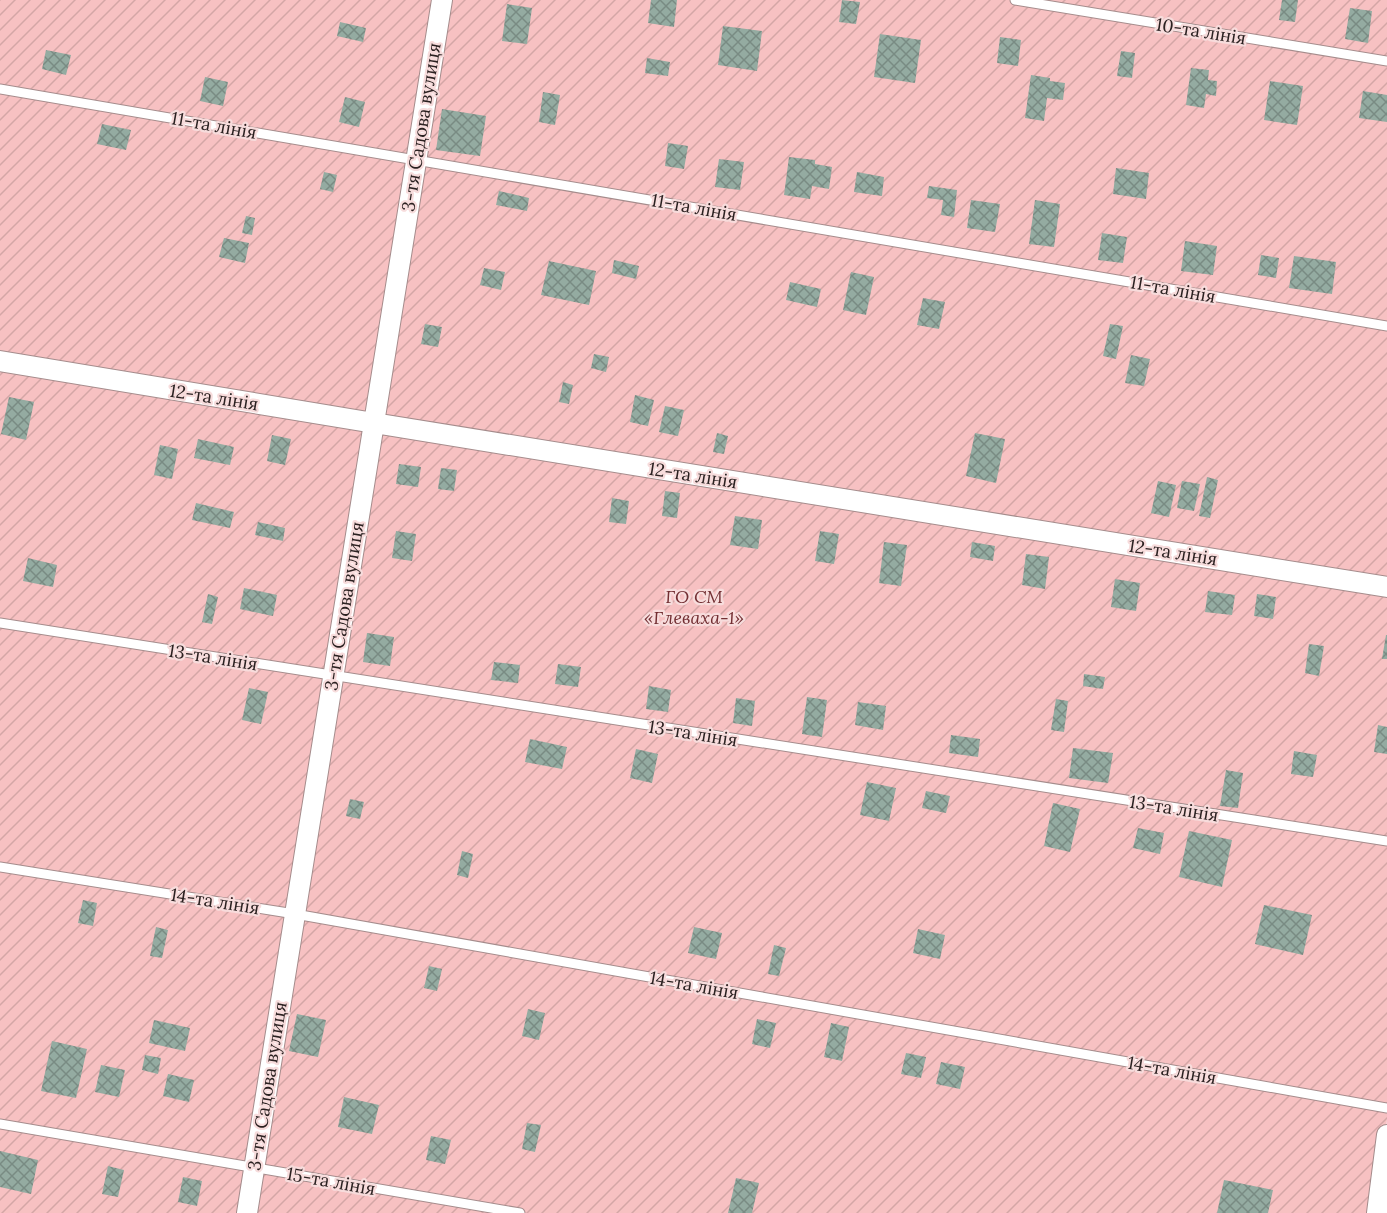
<svg xmlns="http://www.w3.org/2000/svg" width="1387" height="1213" font-family="Lora,serif">
<style>
.garden{fill:url(#garden-furrows)}
.building{fill:url(#building-cross-hatch)}
.lines{fill:none;stroke-linecap:round;stroke-linejoin:round}
.lane-casing{stroke:#a58c8c;stroke-width:11}
.street-casing{stroke:#a58c8c;stroke-width:22}
.lane{stroke:#fff;stroke-width:9}
.street{stroke:#fff;stroke-width:20}
.labels{text-anchor:middle;dominant-baseline:central;stroke-width:4.5;stroke-linejoin:round;paint-order:stroke}
.street-label{font-size:18px;fill:#2b2121;stroke:#f7dcdc}
.park-label{font-size:18px;font-style:italic;fill:#732f33;stroke:#f7dcdc}
</style>
<defs>
<pattern id="garden-furrows" width="10" height="10" patternUnits="userSpaceOnUse" patternTransform="scale(1.5)"><rect width="10" height="10" fill="#f7c1c2"/><path d="M-1 1l2-2M0 10L10 0M9 11l2-2" fill="none" stroke="#d4a6a6"/></pattern>
<pattern id="building-cross-hatch" width="8" height="8" patternUnits="userSpaceOnUse" patternTransform="scale(1.5)"><rect width="8" height="8" fill="#94aba1"/><path d="M0 0l8 8M0 8l8-8" fill="none" stroke="#798b83"/></pattern>
</defs>
<rect width="100%" height="100%" fill="#f7dcdc"/>
<path class="garden" d="M0,0H1387V1119L1372,1213H0Z"/>
<path class="building" d="M651,0H677L674,27L648,23Z
M842,0L860,2L856,24L839,22Z
M1282,0H1298L1295,22L1279,20Z
M507,4L532,8L527,44L502,41Z
M1350,8L1372,11L1368,43L1345,39Z
M340,22L366,28L363,42L337,36Z
M723,26L762,31L757,71L718,65Z
M880,34L921,40L915,83L874,77Z
M1000,37L1021,40L1018,66L997,63Z
M46,50L71,55L66,75L42,69Z
M1121,51L1135,53L1132,78L1117,76Z
M647,58L670,62L668,76L645,73Z
M1191,68L1209,70L1208,80L1217,81L1216,96L1206,94L1204,108L1186,105Z
M1031,75L1050,78V81L1065,83L1063,100L1047,98L1044,121L1025,118Z
M205,77L228,82L223,106L200,101Z
M1270,81L1303,86L1297,125L1264,120Z
M1363,91L1387,95V122L1359,118Z
M543,92L560,95L555,125L539,122Z
M345,97L365,102L359,127L339,122Z
M442,109L486,116L480,156L436,150Z
M102,124L131,130L126,150L97,144Z
M668,143L688,146L684,169L665,166Z
M789,157L815,160V164L832,167L829,189L812,186L810,199L784,195Z
M719,159L744,162L740,190L715,187Z
M1116,168L1149,173L1146,199L1113,194Z
M324,172L337,175L333,192L320,189Z
M857,172L884,177L882,196L854,192Z
M929,186L957,190L954,217L941,215L943,200L927,198Z
M499,191L529,198L527,211L496,205Z
M971,200L1000,204L995,232L967,228Z
M1035,200L1060,204L1054,247L1029,244Z
M246,216L255,218L252,235L242,233Z
M1102,233L1127,237L1123,263L1098,260Z
M224,238L249,243L245,263L219,257Z
M1185,241L1217,246L1213,275L1181,271Z
M1261,255L1279,258L1276,278L1258,275Z
M1294,256L1336,262L1332,294L1289,288Z
M614,260L639,266L636,279L612,273Z
M549,261L596,271L589,305L541,295Z
M484,268L505,272L501,290L480,285Z
M851,272L874,277L866,315L843,310Z
M790,282L821,289L817,307L786,300Z
M923,298L945,302L939,329L917,325Z
M425,324L442,327L438,347L421,344Z
M1110,324L1123,326L1116,359L1103,356Z
M594,354L609,357L606,372L591,368Z
M1131,355L1150,359L1144,386L1125,383Z
M563,382L573,385L569,404L559,402Z
M635,395L654,400L648,426L630,422Z
M9,397L34,402L26,440L1,434Z
M665,406L684,410L678,436L659,432Z
M717,433L728,436L724,454L713,452Z
M975,433L1005,439L996,483L966,476Z
M272,435L291,439L285,465L267,461Z
M198,439L234,447L230,465L194,458Z
M160,445L178,449L172,479L154,475Z
M399,464L421,467L418,487L396,484Z
M441,468L457,470L454,491L438,489Z
M1207,477L1218,480L1210,518L1199,516Z
M1158,481L1176,485L1169,517L1151,513Z
M1182,481L1200,484L1194,511L1177,508Z
M665,491L680,493L677,518L662,516Z
M612,498L629,501L626,524L609,522Z
M196,503L234,512L230,528L192,520Z
M735,516L762,520L758,549L730,545Z
M258,522L285,528L283,541L255,535Z
M396,531L416,534L412,561L392,558Z
M820,531L839,534L834,564L815,561Z
M884,542L907,545L901,586L879,583Z
M972,542L995,546L993,561L970,557Z
M1026,554L1049,557L1045,589L1022,585Z
M28,558L57,565L53,587L23,581Z
M1115,579L1140,583L1136,611L1111,607Z
M244,588L277,595L273,616L240,609Z
M1208,591L1235,595L1232,615L1205,612Z
M208,594L218,597L212,624L202,622Z
M1257,594L1276,597L1273,619L1254,616Z
M367,633L394,637L390,666L363,662Z
M1386,635H1387V659H1382Z
M1309,644L1324,646L1319,676L1305,673Z
M494,662L520,665L518,683L491,680Z
M558,664L581,667L578,687L555,684Z
M1084,674L1105,677L1103,689L1083,686Z
M649,686L671,690L668,712L646,709Z
M249,688L268,692L261,724L242,720Z
M807,697L827,700L822,737L802,734Z
M736,698L755,701L752,726L733,723Z
M1056,699L1068,701L1064,732L1051,730Z
M858,702L886,706L883,730L855,725Z
M1378,725L1387,727V754L1374,752Z
M951,735L980,739L978,757L949,753Z
M530,739L567,747L562,769L525,762Z
M1073,748L1113,753L1108,783L1069,778Z
M636,749L658,754L652,783L630,778Z
M1294,751L1317,755L1313,777L1291,774Z
M1226,770L1243,773L1238,808L1220,806Z
M867,782L896,788L889,821L860,815Z
M926,791L950,796L946,813L922,808Z
M350,799L364,802L360,819L346,816Z
M1053,803L1080,809L1070,852L1044,846Z
M1138,828L1164,833L1160,854L1133,848Z
M1189,831L1232,840L1222,887L1179,877Z
M462,851L473,854L468,878L457,875Z
M83,900L97,903L93,926L78,923Z
M1264,905L1312,915L1303,955L1255,944Z
M156,927L168,930L162,958L150,956Z
M694,927L722,933L716,959L688,953Z
M918,929L945,935L940,959L913,953Z
M774,945L786,948L779,976L768,974Z
M429,966L442,969L437,991L424,988Z
M528,1009L545,1013L539,1040L522,1036Z
M297,1014L326,1020L318,1057L289,1051Z
M757,1019L776,1023L770,1048L752,1044Z
M154,1020L190,1028L185,1051L149,1043Z
M831,1023L849,1027L842,1061L824,1057Z
M52,1041L87,1049L76,1098L41,1091Z
M906,1053L926,1057L921,1078L901,1074Z
M145,1055L161,1058L158,1074L142,1070Z
M941,1062L965,1067L960,1089L936,1084Z
M101,1065L125,1070L119,1097L95,1092Z
M168,1074L194,1080L189,1102L163,1096Z
M344,1097L379,1105L372,1134L338,1127Z
M527,1123L541,1125L535,1152L522,1149Z
M431,1136L451,1140L445,1164L426,1160Z
M0,1151L38,1160L31,1194L0,1187Z
M108,1166L124,1170L118,1197L102,1194Z
M183,1177L202,1181L197,1206L178,1202Z
M736,1178L759,1183L752,1213H728Z
M1224,1180L1273,1190L1268,1213H1217Z"/>
<g class="lines">
<g class="lane-casing">
<path id="lane" d="M1015,0L1387,61
M0,89L1387,326
M0,623L1387,841
M0,867L295,914L1387,1108
M0,1124L520,1213"/>
</g>
<g class="street-casing">
<path id="street" d="M0,361L374,423L1387,587
M247,1213L442,0
M1377,1213L1387,1135"/>
</g>
<use href="#lane" class="lane"/>
<use href="#street" class="street"/>
</g>
<g class="labels">
<g class="street-label">
<text transform="translate(1201 31) rotate(9)">10-та лінія</text>
<text transform="translate(214 125) rotate(10)">11-та лінія</text>
<text transform="translate(421 127) rotate(-81)">3-тя Садова вулиця</text>
<text transform="translate(694 207) rotate(10)">11-та лінія</text>
<text transform="translate(1173 289) rotate(10)">11-та лінія</text>
<text transform="translate(214 397) rotate(9)">12-та лінія</text>
<text transform="translate(693 475) rotate(9)">12-та лінія</text>
<text transform="translate(1173 552) rotate(9)">12-та лінія</text>
<text transform="translate(344 606) rotate(-81)">3-тя Садова вулиця</text>
<text transform="translate(213 657) rotate(9)">13-та лінія</text>
<text transform="translate(693 733) rotate(9)">13-та лінія</text>
<text transform="translate(1174 808) rotate(9)">13-та лінія</text>
<text transform="translate(215 901) rotate(9)">14-та лінія</text>
<text transform="translate(694 985) rotate(10)">14-та лінія</text>
<text transform="translate(1172 1070) rotate(10)">14-та лінія</text>
<text transform="translate(267 1086) rotate(-81)">3-тя Садова вулиця</text>
<text transform="translate(331 1181) rotate(10)">15-та лінія</text>
</g>
<g class="park-label">
<text x="694" y="596">ГО СМ<tspan x="694" dy="21">«Глеваха-1»</tspan></text>
</g>
</g>
</svg>
